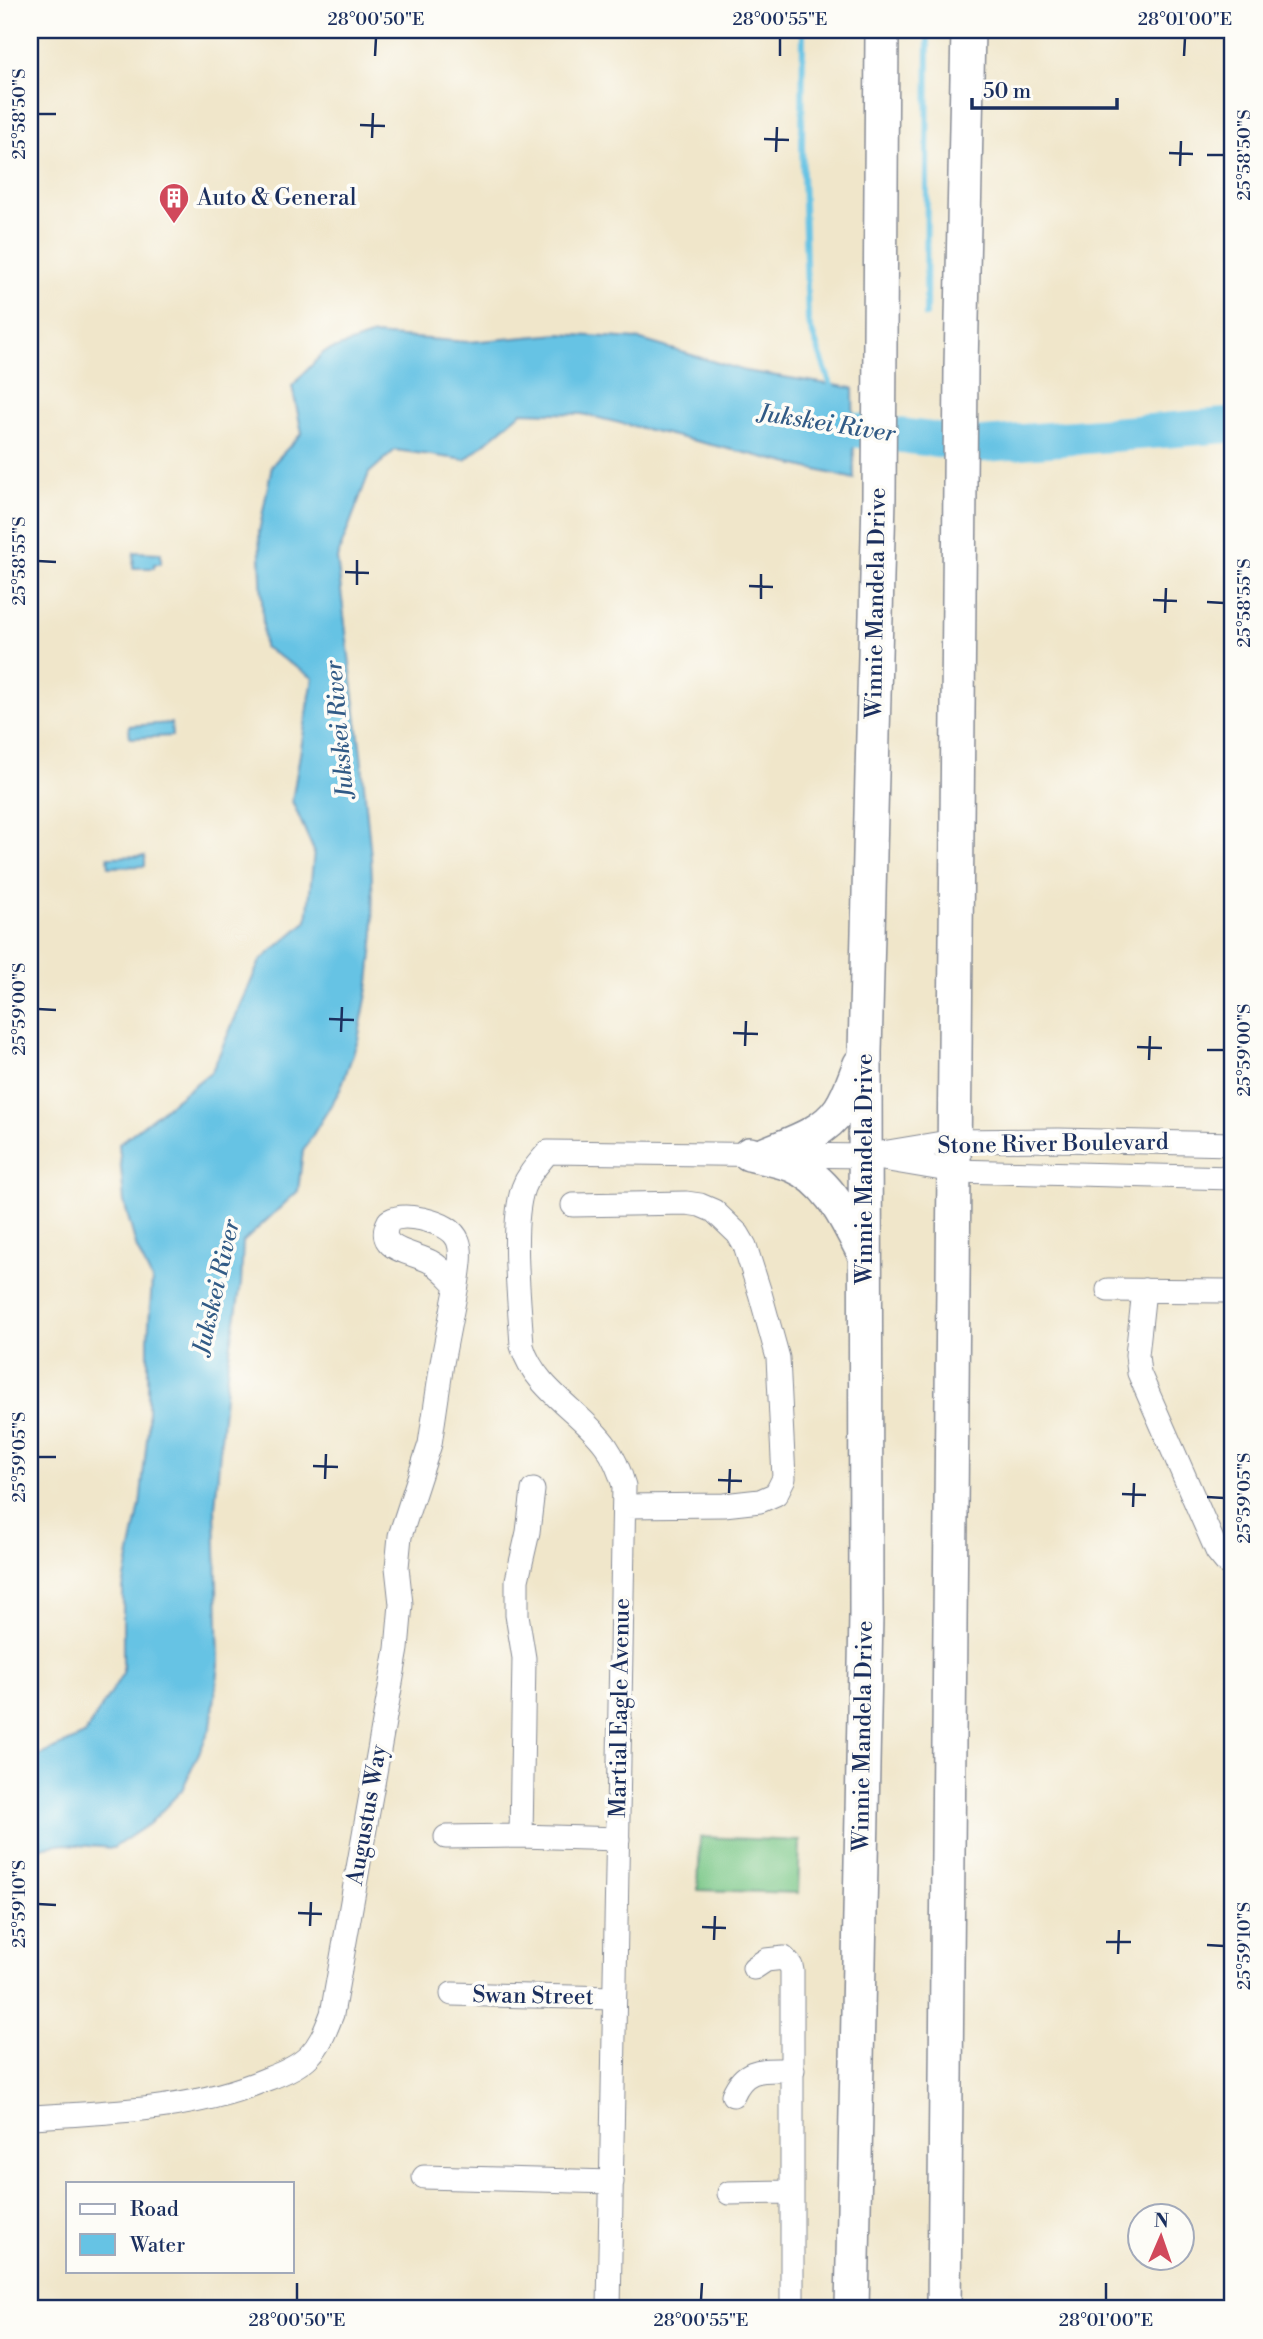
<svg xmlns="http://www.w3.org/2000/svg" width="1263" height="2339" font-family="'Libre Bodoni',serif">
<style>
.green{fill:#79c787;stroke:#4a7b72;stroke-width:2}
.water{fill:#66c3e4;stroke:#4079a1;stroke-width:2}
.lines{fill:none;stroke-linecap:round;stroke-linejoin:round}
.stream{stroke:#66c3e4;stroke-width:6}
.river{stroke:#66c3e4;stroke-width:35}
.minor-casing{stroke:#868a94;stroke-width:25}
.secondary-casing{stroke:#868a94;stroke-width:36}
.minor{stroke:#fff;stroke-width:23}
.secondary{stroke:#fff;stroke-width:33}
.ticks{fill:none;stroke:#1b2f5e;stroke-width:2.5}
.labels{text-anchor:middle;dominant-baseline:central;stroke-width:7;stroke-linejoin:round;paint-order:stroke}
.poi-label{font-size:23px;fill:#1b2f5e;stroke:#fdfcf7;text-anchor:start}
.street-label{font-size:23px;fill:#1b2f5e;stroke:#fdfcf7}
.water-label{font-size:24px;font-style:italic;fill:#325b86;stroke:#fdfcf7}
.neatline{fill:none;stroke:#1b2f5e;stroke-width:2.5}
.ticks-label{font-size:18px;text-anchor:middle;fill:#1b2f5e}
</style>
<rect width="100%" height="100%" fill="#fdfcf7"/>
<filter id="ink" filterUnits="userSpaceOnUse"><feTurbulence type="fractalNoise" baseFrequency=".0143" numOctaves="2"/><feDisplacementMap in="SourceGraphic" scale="14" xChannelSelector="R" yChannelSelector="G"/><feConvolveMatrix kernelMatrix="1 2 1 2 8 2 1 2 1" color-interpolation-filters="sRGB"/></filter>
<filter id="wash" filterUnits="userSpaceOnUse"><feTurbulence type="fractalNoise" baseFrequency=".00686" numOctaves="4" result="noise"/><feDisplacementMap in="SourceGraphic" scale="28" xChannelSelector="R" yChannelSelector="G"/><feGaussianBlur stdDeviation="1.57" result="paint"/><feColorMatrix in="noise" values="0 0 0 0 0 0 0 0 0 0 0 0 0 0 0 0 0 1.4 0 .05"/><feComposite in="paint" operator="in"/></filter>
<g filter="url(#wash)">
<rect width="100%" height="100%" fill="#f0e6ca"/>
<path class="green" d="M700,1837L800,1841L798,1893L698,1890Z"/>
<path class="water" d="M559,334L638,339L745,371L853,388L854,479L582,414L522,412L465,460L395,450L369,473L337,558L361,754L371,857L374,933L369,983L358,1040L340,1090L303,1151L298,1191L243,1242L241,1284L228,1362L215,1507L219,1665L211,1727L182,1790L149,1824L113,1848L65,1844L30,1849V1760L84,1735L123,1673V1588L140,1505L148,1429V1339L152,1280L137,1249L124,1202L119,1144L212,1071L260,961L307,921L314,851L292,801L313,678L264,647L259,532L272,465L302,433L292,386L324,352L374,335L469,342Z
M134,552L161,553V564H154V568H133Z
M171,723L172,736L130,738L129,726Z
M145,856V866L109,867L108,857Z"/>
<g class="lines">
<path class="stream" d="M803,30L802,146L808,321L833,391
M926,315L928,30"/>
<path class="river" d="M805,424L978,445L1233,425"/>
</g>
</g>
<g filter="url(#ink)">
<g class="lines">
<g class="minor-casing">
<path id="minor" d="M882,1153L954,1141L1059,1140L1233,1144
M573,1205L686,1203L700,1205L714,1211L738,1234L745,1246L760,1293L778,1358L784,1478L776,1494L760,1501L724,1505L624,1506
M1108,1290L1226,1291
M1144,1290L1137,1355L1139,1373L1217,1551L1226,1562L1233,1565
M521,1836L524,1658L517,1615V1580L528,1532L533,1490
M446,1837L521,1836L618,1839
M754,1968L766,1960L784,1958L791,1966L792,1971V2309
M452,1994L614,1998
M733,2095C746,2065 765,2071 793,2070
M30,2117C111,2112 191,2111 267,2079C281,2074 298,2067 309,2056C321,2044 326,2029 332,2014L397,1649L401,1604L397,1567L400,1536L430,1444L442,1363L457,1285C449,1277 441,1267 431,1262C414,1252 373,1251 389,1221C400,1215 411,1217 422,1219C466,1229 463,1246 457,1285
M424,2177L612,2182
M729,2193L792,2192
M609,2309L624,1486C620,1472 615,1459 606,1446C581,1411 535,1390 522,1346C520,1305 510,1226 523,1188C528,1174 539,1163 548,1152L865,1156L954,1171L1233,1178"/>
</g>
<g class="secondary-casing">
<path id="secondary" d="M749,1154C763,1157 778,1160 792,1165C829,1180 846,1219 863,1252
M765,1154C791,1143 823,1134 840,1109C849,1096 854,1079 860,1064
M852,2309L866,1615L865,1052L879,497L882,30
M944,2309L961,368L968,30"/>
</g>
<use href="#minor" class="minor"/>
<use href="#secondary" class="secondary"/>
</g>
</g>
<path class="ticks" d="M375,56L376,38M780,56V38M1184,56L1185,38M38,114H56M360,125L385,126M372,138L373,113M764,139L789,140M776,152L777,127M1169,153L1193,154M1207,155H1224M1180,166L1181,141M38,561L56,562M345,572L369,573M357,585V560M749,586L773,587M761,599V574M1153,600L1177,601M1207,602L1224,603M1165,613L1166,588M38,1009L56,1010M329,1019L354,1020M341,1032L342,1007M733,1033L758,1034M745,1046L746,1021M1137,1047L1162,1048M1207,1050H1224M1149,1060L1150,1036M38,1457H56M313,1466L338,1467M325,1479L326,1454M718,1480L742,1481M729,1493L730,1469M1122,1494L1146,1495M1207,1497L1224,1498M1133,1507L1134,1483M38,1904L56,1905M298,1913L322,1914M310,1926L311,1902M702,1927L726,1928M714,1940L715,1916M1106,1942H1131M1207,1945L1224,1946M1118,1954L1119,1930M297,2300V2283M701,2300L702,2283M1106,2300V2283"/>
<defs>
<g id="building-pin" transform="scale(1.575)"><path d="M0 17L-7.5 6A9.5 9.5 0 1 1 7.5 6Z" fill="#d1495b" stroke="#fdfcf7"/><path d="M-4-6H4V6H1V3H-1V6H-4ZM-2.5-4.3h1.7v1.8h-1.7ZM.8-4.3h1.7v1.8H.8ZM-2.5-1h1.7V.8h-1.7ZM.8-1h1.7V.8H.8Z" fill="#fff"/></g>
</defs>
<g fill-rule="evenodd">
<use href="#building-pin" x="174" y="198"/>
</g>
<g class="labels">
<g class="poi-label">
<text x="197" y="198">Auto &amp; General</text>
</g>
<g class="street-label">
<text transform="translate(876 603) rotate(-89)">Winnie Mandela Drive</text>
<text transform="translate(1053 1144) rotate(-1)">Stone River Boulevard</text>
<text transform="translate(865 1169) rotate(-90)">Winnie Mandela Drive</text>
<text transform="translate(620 1708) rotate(-89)">Martial Eagle Avenue</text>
<text transform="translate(863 1736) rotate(-89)">Winnie Mandela Drive</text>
<text transform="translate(367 1815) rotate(-80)">Augustus Way</text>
<text transform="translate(533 1996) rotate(1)">Swan Street</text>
</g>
<g class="water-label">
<text transform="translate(827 424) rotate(9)">Jukskei River</text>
<text transform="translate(340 729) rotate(-95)">Jukskei River</text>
<text transform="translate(217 1287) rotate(-77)">Jukskei River</text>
</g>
</g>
<rect width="1263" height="2339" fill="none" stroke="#fdfcf7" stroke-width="77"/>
<rect x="66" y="2182" width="228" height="91" fill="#fdfcf7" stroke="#a3aaba" stroke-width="2"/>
<rect x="80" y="2204" width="35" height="10" fill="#ffffff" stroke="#a3aaba" stroke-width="2"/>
<text x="130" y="2216" font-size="21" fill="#1b2f5e">Road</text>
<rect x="80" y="2234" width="35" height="21" fill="#66c3e4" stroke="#a3aaba" stroke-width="2"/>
<text x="130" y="2252" font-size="21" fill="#1b2f5e">Water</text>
<g transform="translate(1161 2237) rotate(2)"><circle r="33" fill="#fdfcf7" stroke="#a3aaba" stroke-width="2"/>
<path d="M0-5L12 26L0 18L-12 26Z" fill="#d1495b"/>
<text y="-10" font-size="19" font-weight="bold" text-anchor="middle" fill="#1b2f5e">N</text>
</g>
<path d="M972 98v10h145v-10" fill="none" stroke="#1b2f5e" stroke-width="3.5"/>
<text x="983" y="98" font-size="21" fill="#1b2f5e" stroke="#fdfcf7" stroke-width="5" paint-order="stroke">50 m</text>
<rect x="38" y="38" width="1186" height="2262" class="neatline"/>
<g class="ticks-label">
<text x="376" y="25">28°00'50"E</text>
<text x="780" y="25">28°00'55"E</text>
<text x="1185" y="25">28°01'00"E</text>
<text transform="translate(19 114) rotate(-90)" y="6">25°58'50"S</text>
<text transform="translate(1244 155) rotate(-90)" y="6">25°58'50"S</text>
<text transform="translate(19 561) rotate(-90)" y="6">25°58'55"S</text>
<text transform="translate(1244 603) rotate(-90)" y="6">25°58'55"S</text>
<text transform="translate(19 1009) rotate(-90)" y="6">25°59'00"S</text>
<text transform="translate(1244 1050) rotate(-90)" y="6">25°59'00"S</text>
<text transform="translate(19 1457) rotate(-90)" y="6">25°59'05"S</text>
<text transform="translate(1244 1498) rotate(-90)" y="6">25°59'05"S</text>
<text transform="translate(19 1904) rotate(-90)" y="6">25°59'10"S</text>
<text transform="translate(1244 1946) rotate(-90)" y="6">25°59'10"S</text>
<text x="297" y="2326">28°00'50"E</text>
<text x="701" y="2326">28°00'55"E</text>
<text x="1106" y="2326">28°01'00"E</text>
</g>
</svg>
